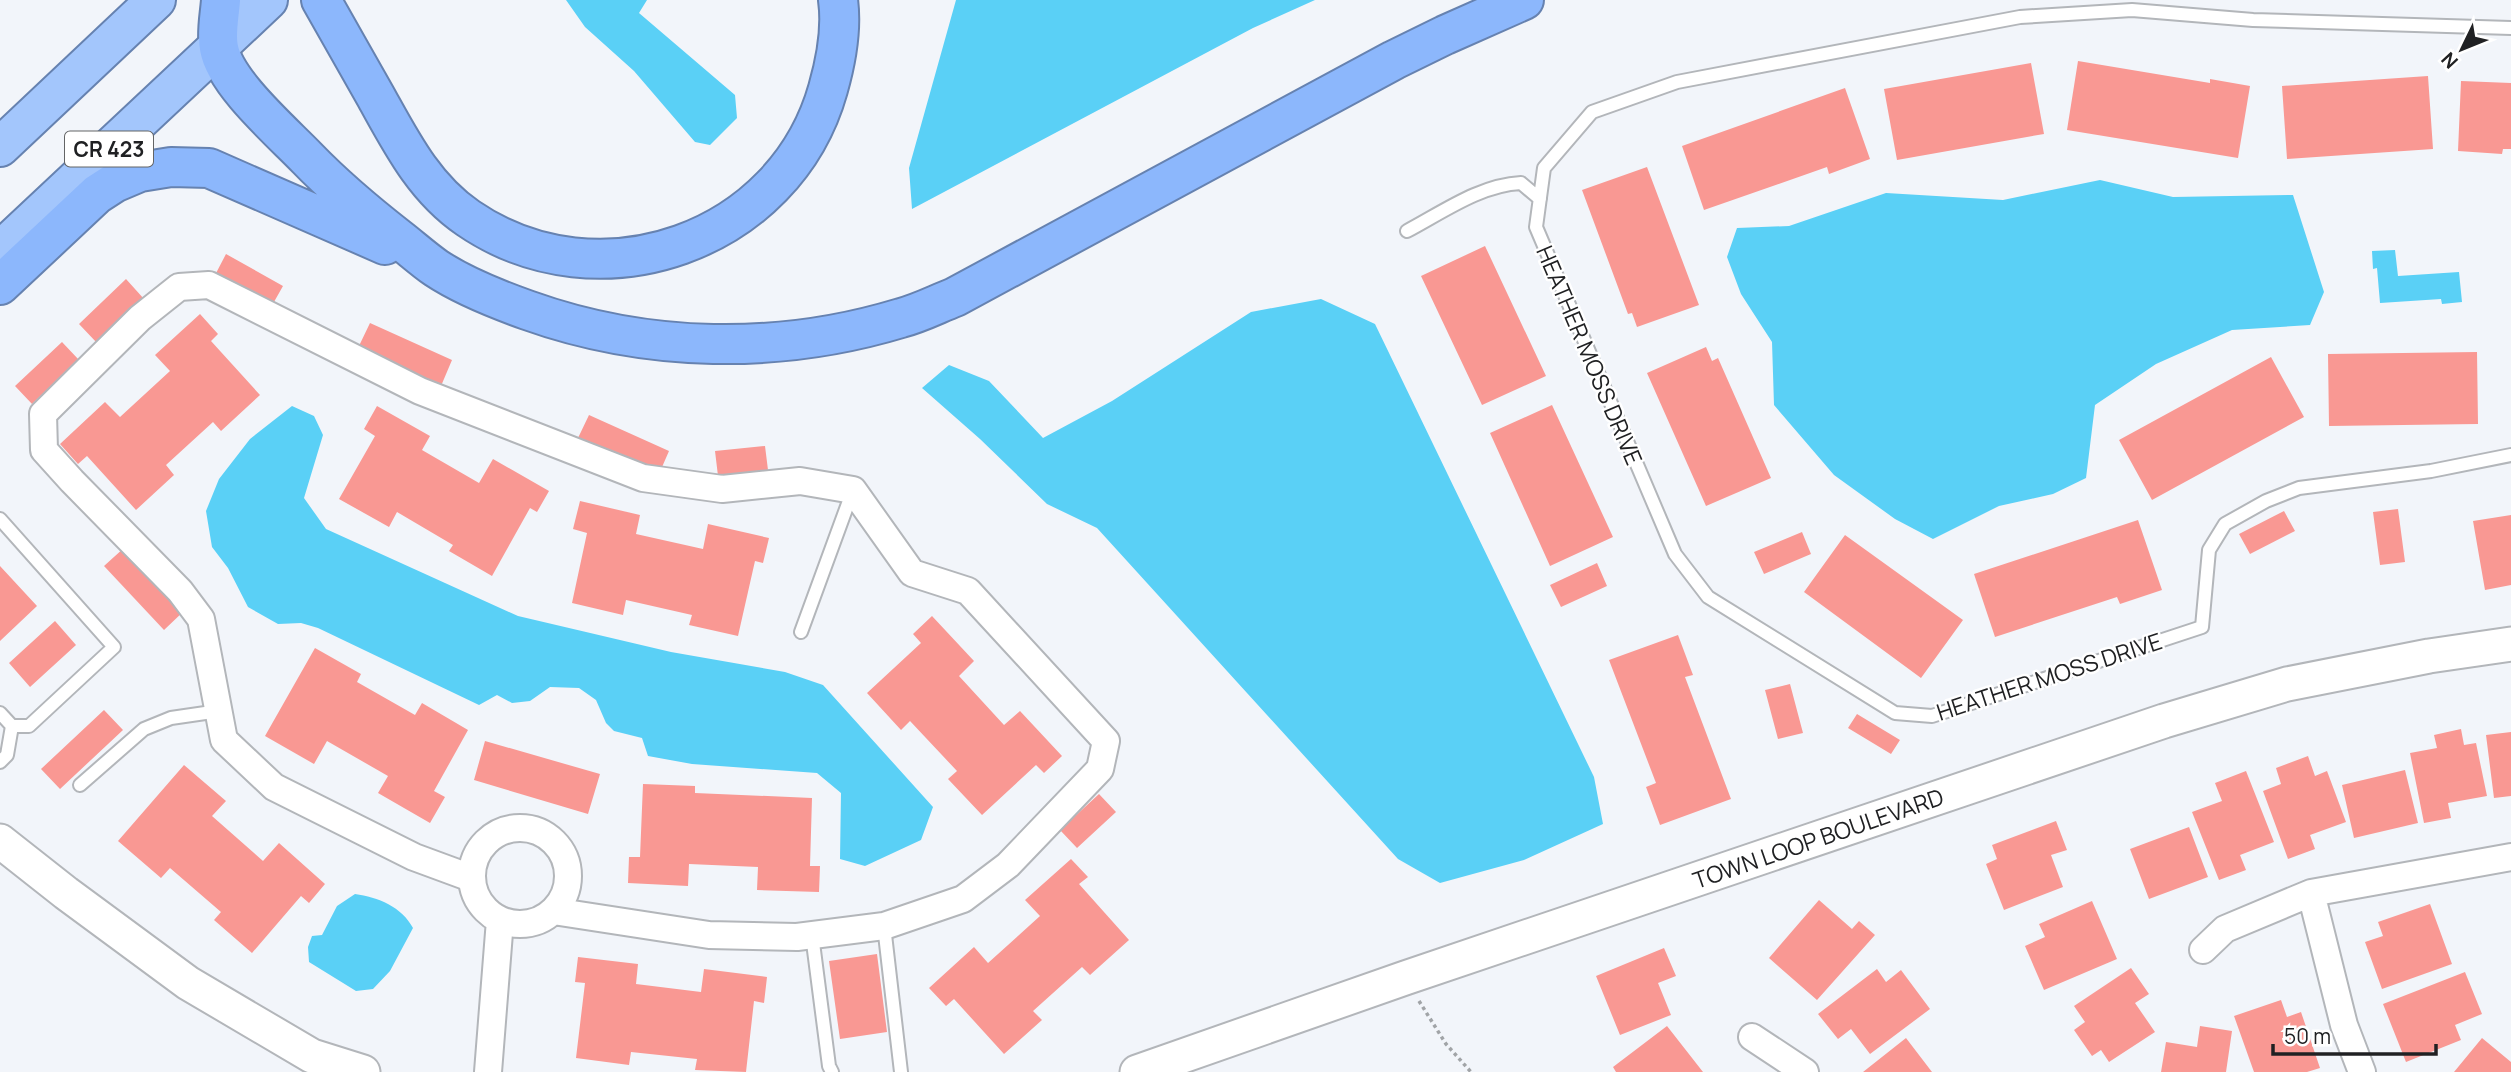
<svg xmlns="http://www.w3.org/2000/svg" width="2511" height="1072" font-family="Manrope,sans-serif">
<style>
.water{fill:#5ad0f6}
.building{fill:#f99893}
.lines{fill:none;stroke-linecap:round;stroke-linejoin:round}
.service-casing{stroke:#b3b6ba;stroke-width:16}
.minor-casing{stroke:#b3b6ba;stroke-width:30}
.tertiary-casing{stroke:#b3b6ba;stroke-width:37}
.trunk-casing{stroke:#6682b0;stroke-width:42}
.motorway-casing{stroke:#6682b0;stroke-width:42}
.path{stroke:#a1a4a7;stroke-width:3.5;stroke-dasharray:3.5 3.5;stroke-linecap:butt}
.service{stroke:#fff;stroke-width:12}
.minor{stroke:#fff;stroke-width:26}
.tertiary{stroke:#fff;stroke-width:33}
.trunk{stroke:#a3c6fc;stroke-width:38}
.motorway{stroke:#8cb7fc;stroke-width:38}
.labels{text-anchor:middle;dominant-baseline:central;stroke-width:5;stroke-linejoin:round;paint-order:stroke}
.shield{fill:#fff;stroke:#636465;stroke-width:2}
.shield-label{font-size:21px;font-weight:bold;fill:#202123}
.street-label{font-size:23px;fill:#202123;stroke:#fff}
</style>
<rect width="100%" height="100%" fill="#f2f5fa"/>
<path class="water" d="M566,0H647L639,13L735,95L737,118L710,145L695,142L634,71L585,27Z
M956,0H1315L1253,28L912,209L909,168Z
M2100,180L2173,197L2293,195L2324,292L2310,325L2232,330L2156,364L2095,405L2086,478L2053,494L1999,506L1933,539L1895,519L1834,475L1774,405L1772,342L1741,294L1727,257L1737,228L1789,226L1886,193L2003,200Z
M2395,250L2398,276L2459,272L2462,302L2442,304L2441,299L2380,303L2377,268L2373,269L2372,251Z
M1321,299L1375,324L1594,777L1603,824L1524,860L1440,883L1398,859L1097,528L1047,504L980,439L922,388L949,365L989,381L1043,438L1112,401L1251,312Z
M292,406L314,416L323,435L304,498L326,529L518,616L671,652L785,672L823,685L933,807L921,840L865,866L840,859L841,793L817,773L692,764L648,756L642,738L614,731L606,723L596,700L579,688L550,687L530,701L512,703L497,695L479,705L318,628L301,623L278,624L248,607L228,568L212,547L206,511L219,479L250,439Z
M355,894C378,897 402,907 413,928L390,971L373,989L356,991L309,962L308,947L312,936L322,935L337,906Z"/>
<path class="building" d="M2078,61L2210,83V79L2250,86L2238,158L2067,130Z
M2031,63L2044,134L1897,160L1884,89Z
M2428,76L2433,149L2287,159L2282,86Z
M2461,81L2511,83V149H2503L2502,154L2458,151Z
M1845,88L1870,159L1829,174L1827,167L1704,210L1682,146Z
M1647,167L1699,305L1637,327L1632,313L1628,314L1582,190Z
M1485,246L1546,376L1482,405L1421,276Z
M226,254L283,286L270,309L214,277Z
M126,279L144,299L97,343L79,324Z
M200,314L218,334L211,341L260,395L221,431L213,422L166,465L174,475L136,510L87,456L78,464L60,444L105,402L120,417L170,371L155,355Z
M370,323L452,360L441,386L358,348Z
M62,342L79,360L32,404L15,386Z
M1706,347L1712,361L1718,358L1771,478L1706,506L1647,373Z
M2477,352L2478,424L2329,426L2328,354Z
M2271,357L2304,417L2152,500L2119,440Z
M1552,405L1613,537L1550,566L1490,433Z
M377,406L430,436L422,450L479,483L493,459L549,491L537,512L530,508L492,576L449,551L453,545L397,512L389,527L339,499L375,436L364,429Z
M589,415L669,451L659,474L578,438Z
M765,446L768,470L718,476L715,451Z
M580,501L640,515L636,534L703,549L708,524L769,538L763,563L755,561L738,636L689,625L692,615L626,600L623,615L572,603L587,533L573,529Z
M2398,509L2405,562L2380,565L2373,512Z
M2284,511L2295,531L2250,554L2239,534Z
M2511,515V585L2485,590L2473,521Z
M2138,520L2162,590L2120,604L2117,597L1995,637L1974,574Z
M1802,532L1811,554L1764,574L1754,552Z
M1845,535L1963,620L1921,678L1804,592Z
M125,547L184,611L164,630L104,566Z
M1597,563L1607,586L1561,607L1550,585Z
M0,566L37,606L0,641Z
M932,616L974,661L959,676L1004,725L1020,711L1062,756L1044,773L1036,765L982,815L948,779L957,771L910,721L901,730L867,693L921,643L913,634Z
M55,621L76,645L30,687L9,663Z
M1678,635L1693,675L1685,677L1731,799L1660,825L1646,787L1656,783L1609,660Z
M315,648L361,674L357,682L415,715L422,703L468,730L434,791L445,797L430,823L378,793L388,776L327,741L314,764L265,736Z
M1790,684L1803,733L1778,739L1765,690Z
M104,710L123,730L60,789L41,769Z
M1857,714L1900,740L1891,754L1848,728Z
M2461,729L2464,745L2476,743L2487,796L2448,803L2451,818L2424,823L2410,753L2437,748L2434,735Z
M2511,732V796L2494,798L2486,735Z
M485,741L600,774L588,814L474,780Z
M2308,756L2315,776L2327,771L2346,822L2310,835L2315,849L2288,859L2263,791L2281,784L2276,768Z
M184,765L226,801L212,816L263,861L279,843L325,884L309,903L301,896L252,953L214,920L221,912L170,868L161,878L118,841Z
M2405,770L2418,823L2354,838L2342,785Z
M2246,771L2274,842L2240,855L2246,870L2219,880L2192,812L2222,801L2215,783Z
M643,784L695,786V793L812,798L810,866H820L819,892L757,890L758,867L689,864L688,886L628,883L629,857H640Z
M1099,794L1116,812L1077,848L1060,830Z
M2056,821L2067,850L2051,855L2063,887L2004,910L1986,864L1997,859L1992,845Z
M2189,827L2208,877L2149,899L2130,849Z
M1071,859L1088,877L1079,884L1129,940L1090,975L1082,967L1033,1011L1042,1020L1004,1054L954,999L946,1006L929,988L974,947L988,963L1040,916L1025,900Z
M1819,900L1852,929L1859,921L1875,935L1817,1000L1769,958Z
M2092,901L2117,959L2044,990L2025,946L2045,937L2039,924Z
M2430,904L2452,964L2382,989L2365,942L2383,936L2378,922Z
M1664,948L1676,976L1658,983L1671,1015L1620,1035L1596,976Z
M877,954L887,1032L840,1039L829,961Z
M578,957L638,964L636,984L701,992L704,969L767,977L764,1003L754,1001L746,1072L695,1070L697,1059L631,1052L629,1065L576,1058L585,983L575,982Z
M2131,968L2149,994L2135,1003L2155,1032L2109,1062L2101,1050L2092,1056L2074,1030L2085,1022L2074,1006Z
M1877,969L1886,982L1901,970L1930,1009L1870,1054L1851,1029L1838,1039L1818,1014Z
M2465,972L2482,1014L2455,1025L2461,1040L2406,1062L2383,1004Z
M2281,1000L2287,1017L2301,1012L2320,1068L2307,1072H2254L2234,1016Z
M1667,1026L1703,1072H1616L1613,1067Z
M2200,1026L2232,1031L2226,1072H2161L2166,1042L2197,1047Z
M1906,1038L1932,1072H1863Z
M2482,1038L2511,1062V1072H2454Z"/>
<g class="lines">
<g class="service-casing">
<path id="service" d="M2511,28L2253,20L2132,10L2020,17L1677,82L1592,112L1544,168L1536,227L1675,554L1708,597L1895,713L1932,716L2202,627L2209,550L2225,524L2266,501L2299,488L2431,471L2511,455
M1407,231C1443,212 1480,185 1521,183L1540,199
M0,519L114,647L29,726H12
M801,632L853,490
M0,713L12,726L7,755L0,762
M80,785L144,729L171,718L219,711
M884,926L901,1072
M812,935L829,1066L832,1072"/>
</g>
<g class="minor-casing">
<path id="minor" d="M472 876a48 48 0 1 1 96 0a48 48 0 1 1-96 0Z
M471,878L414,857L274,787L224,740L201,619L180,591L72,481L44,450L43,414L140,318L179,287L209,285L420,391L643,478L722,489L800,481L853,490L912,573L968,591L1106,741L1100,769L1008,865L963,899L884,926L797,937L709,935L553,911
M2311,893L2344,1025L2362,1072
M2203,950L2225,929L2311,893L2511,857
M1752,1037L1805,1072
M488,1072L500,920"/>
</g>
<g class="tertiary-casing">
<path id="tertiary" d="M0,841L66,893L188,983L312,1056L363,1072
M1137,1072L1405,978L2164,721L2287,684L2429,656L2511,644"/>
</g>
<g class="trunk-casing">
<path id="trunk" d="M0,147L156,0
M0,251L268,0"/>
</g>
<g class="motorway-casing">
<path id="motorway" d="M221,0C220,15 216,33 219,48C225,83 282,132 307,158C336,188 366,213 398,238C411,248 423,259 436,268C463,286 496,299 527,310C647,353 779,355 901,318C920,313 937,304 955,297L1394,60L1445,35L1524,0
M321,0C339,32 358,65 376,97C401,142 424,188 468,218C599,308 785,242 828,89C836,61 842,29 838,0
M0,285L97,194L114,183L140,172L171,167L209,168L385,245"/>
</g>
<path class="path" d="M1419,1001L1446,1044L1471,1072"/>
<use href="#service" class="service"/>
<use href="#minor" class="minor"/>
<use href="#tertiary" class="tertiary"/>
<use href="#trunk" class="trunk"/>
<use href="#motorway" class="motorway"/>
</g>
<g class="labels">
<rect class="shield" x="65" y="131.5" width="88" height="35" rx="5"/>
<g class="shield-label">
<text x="109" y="149">CR 423</text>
</g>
<g class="street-label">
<text transform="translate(1590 355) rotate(67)">HEATHER MOSS DRIVE</text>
<text transform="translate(2049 676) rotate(-18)">HEATHER MOSS DRIVE</text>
<text transform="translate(1818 838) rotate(-19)">TOWN LOOP BOULEVARD</text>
</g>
</g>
<g transform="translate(2462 49) rotate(227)" stroke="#ffffff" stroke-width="5" paint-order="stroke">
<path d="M0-5L12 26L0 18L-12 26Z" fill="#202123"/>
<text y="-10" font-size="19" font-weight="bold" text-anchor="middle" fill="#202123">N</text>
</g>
<path d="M2273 1044v10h163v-10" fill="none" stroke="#202123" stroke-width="3.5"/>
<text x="2284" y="1044" font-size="21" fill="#202123" stroke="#ffffff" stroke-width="5" paint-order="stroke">50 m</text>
</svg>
